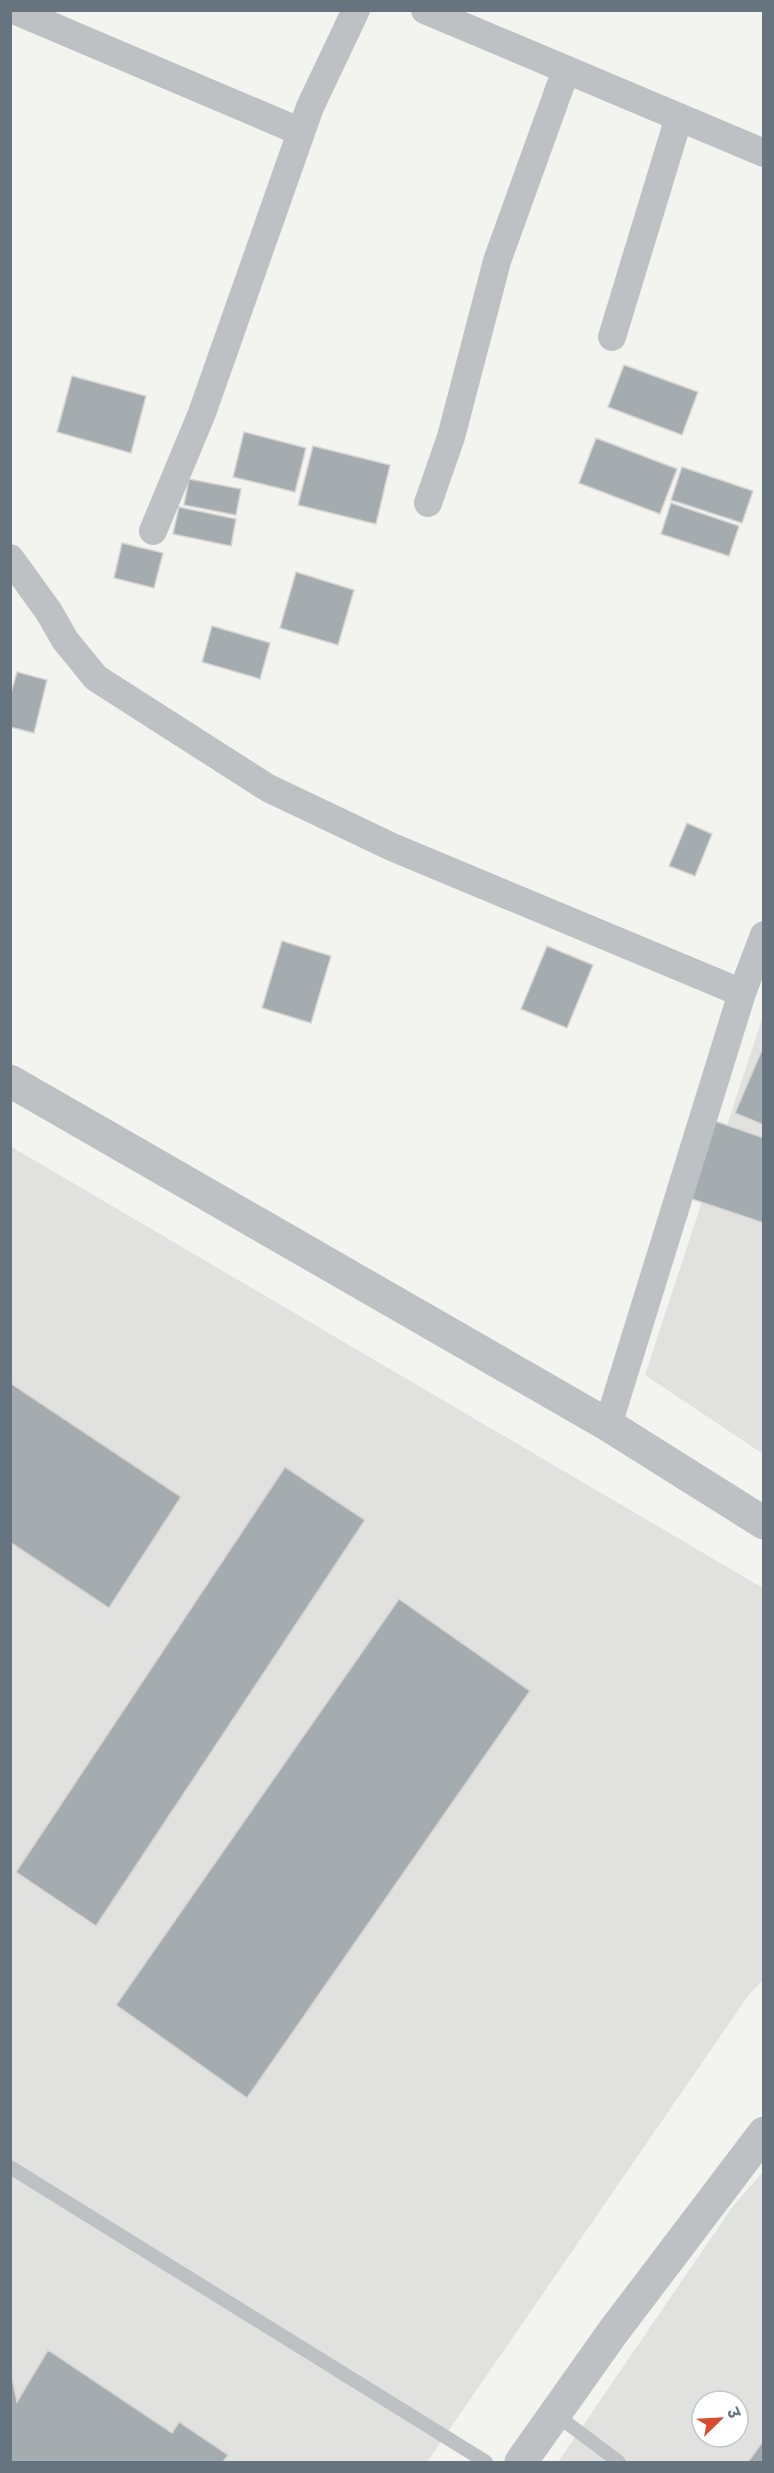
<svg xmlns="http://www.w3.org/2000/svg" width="774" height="2473" font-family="Poppins,'Noto Sans Devanagari',sans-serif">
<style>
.built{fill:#e1e2e0;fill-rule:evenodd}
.building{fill:#a5acb0;stroke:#d5d4d2;stroke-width:1.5}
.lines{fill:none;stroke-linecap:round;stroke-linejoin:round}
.service{stroke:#bdc1c4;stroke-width:14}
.minor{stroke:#bdc1c4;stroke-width:28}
.tertiary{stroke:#bdc1c4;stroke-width:33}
</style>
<rect width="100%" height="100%" fill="#f3f3f0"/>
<path class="built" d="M763,1016V1454L645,1375Z
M10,1146L763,1588V1980L748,1996L427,2462H11Z
M763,2172V2462H558L733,2206ZM702,2401H738V2437H702Z"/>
<path class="building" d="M624,365L698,392L682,435L608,407Z
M72,376L146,396L131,453L57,432Z
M244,432L306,448L295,492L233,477Z
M596,438L677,469L660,514L579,483Z
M313,446L390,465L376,524L298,505Z
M682,467L753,491L742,523L671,500Z
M189,479L241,489L236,515L184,505Z
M671,503L739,526L729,556L661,534Z
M179,507L236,519L231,546L173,534Z
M122,543L163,553L154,588L114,578Z
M296,572L354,590L338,645L280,628Z
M212,626L270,643L260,679L202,662Z
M17,672L47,680L34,733L10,727V697Z
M687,823L712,834L695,876L669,866Z
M282,941L331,956L311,1023L262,1008Z
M547,946L593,965L567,1028L521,1009Z
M764,1045V1125L735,1113Z
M712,1120L764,1138V1223L686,1197Z
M10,1383L181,1497L109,1608L10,1542Z
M285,1467L365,1520L96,1926L16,1872Z
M399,1599L530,1691L247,2098L116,2005Z
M48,2350L172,2433L179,2422L228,2455L223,2462H10V2368L17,2402Z
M764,2440V2462H748Z"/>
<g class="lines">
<path class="service" d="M10,2167L486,2462
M555,2414L619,2462"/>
<path class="minor" d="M14,10L301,132
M425,10L764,153
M612,337L679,117
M428,503L451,437L497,261L566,70
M153,531L202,413L310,107L356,10
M10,558L49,612L65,640L96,678L268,788L392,847L742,993
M608,1425L742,993L764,935"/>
<path class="tertiary" d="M10,1081L608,1425L764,1523
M521,2462L613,2332L764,2133"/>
</g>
<rect width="774" height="2473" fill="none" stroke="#65747e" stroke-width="24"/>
<g transform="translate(720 2419) rotate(66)"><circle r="28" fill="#ffffff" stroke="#c1c7cb" stroke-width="1.5"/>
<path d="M0-4.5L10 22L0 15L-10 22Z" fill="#d54c2e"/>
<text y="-9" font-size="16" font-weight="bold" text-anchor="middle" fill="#65747e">उ</text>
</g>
</svg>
